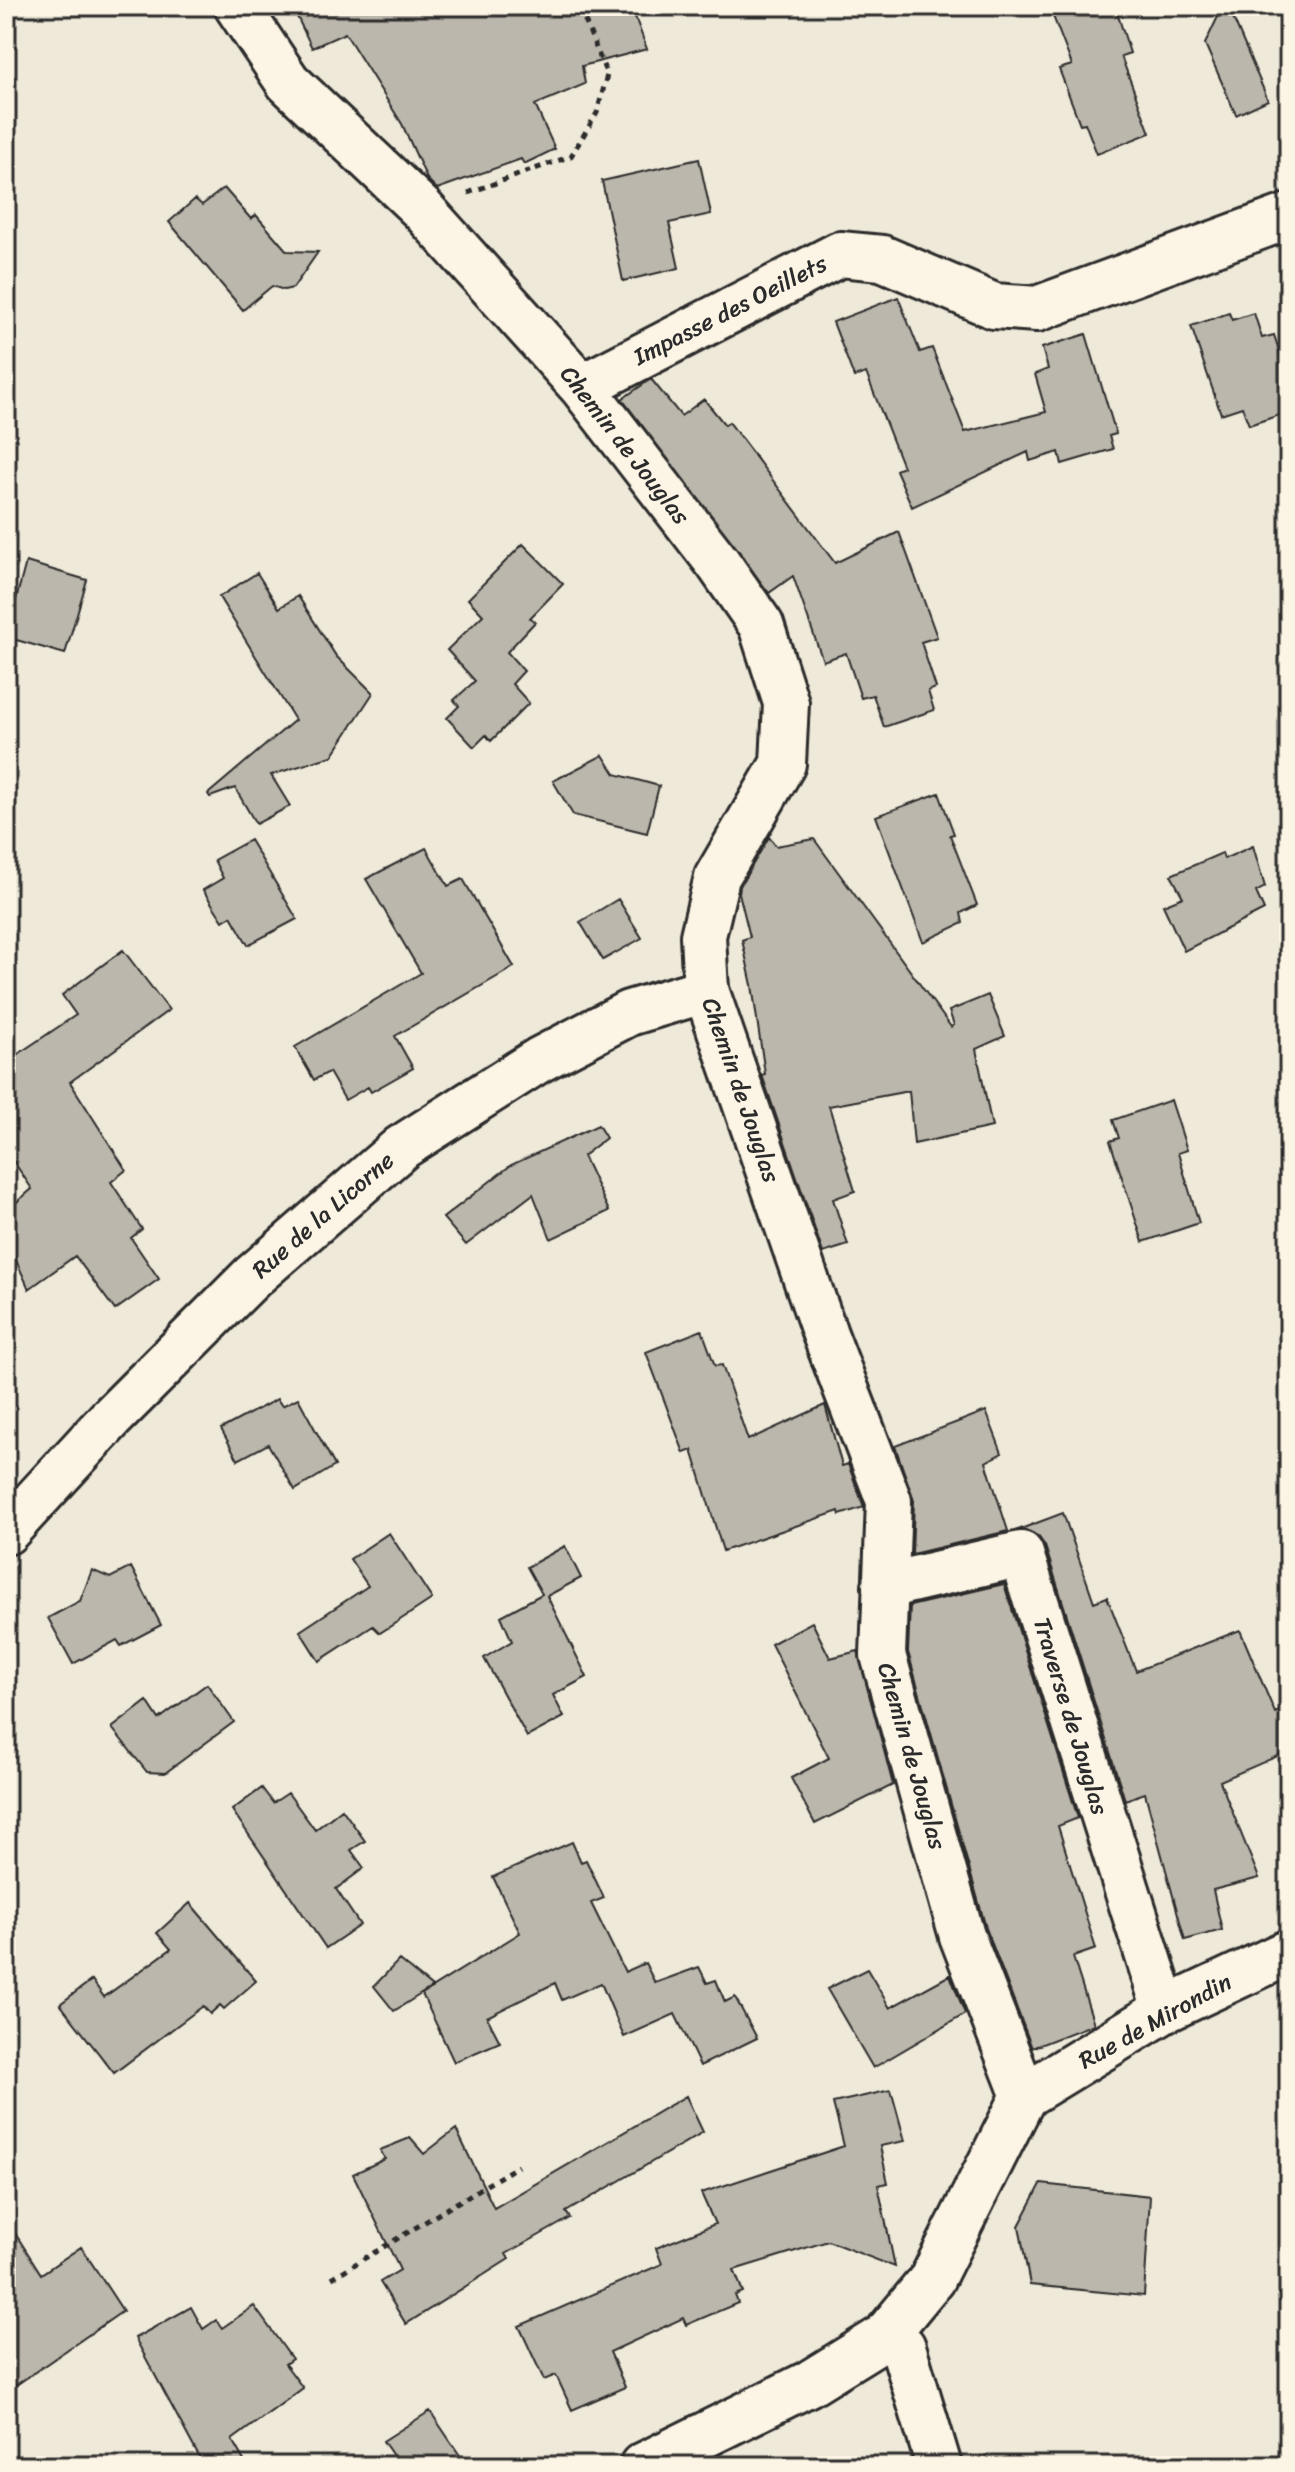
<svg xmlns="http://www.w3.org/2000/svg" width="1295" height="2472" font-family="Sriracha,sans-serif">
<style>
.building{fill:#bcb7ac;stroke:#2b2b2b;stroke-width:2}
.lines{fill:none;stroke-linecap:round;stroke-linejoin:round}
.street-casing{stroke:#2b2b2b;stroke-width:50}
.secondary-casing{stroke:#2b2b2b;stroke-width:50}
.path{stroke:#2b2b2b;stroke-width:5;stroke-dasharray:6 6;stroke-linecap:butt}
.street{stroke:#fcf5e5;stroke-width:44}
.secondary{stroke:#fcf5e5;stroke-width:44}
.labels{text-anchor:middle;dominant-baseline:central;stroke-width:8;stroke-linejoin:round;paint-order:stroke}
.street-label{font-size:24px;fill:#2b2b2b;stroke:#fcf5e5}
</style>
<rect width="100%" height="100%" fill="#efe9da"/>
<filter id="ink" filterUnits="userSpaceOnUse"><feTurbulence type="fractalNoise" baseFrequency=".0125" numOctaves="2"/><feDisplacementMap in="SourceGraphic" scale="16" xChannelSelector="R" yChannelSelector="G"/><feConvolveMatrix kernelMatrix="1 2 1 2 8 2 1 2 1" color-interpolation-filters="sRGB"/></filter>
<g filter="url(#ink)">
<path class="building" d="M292,6H631L647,49L582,66L585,84L535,105L555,149L524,164L521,159L437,189L427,179L402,124L345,33L312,48Z
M1081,6H1115L1130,53L1121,56L1150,133L1097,154L1085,123L1080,124L1059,69L1072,65L1053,16Z
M1223,6H1228L1268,100L1236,115L1205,44Z
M699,159L711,214L669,223L679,268L623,281L602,181Z
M224,188L251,219L256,215L287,251L318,252L293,288L284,290L272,286L243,310L169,222L195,199L202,205Z
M898,297L920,352L932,348L965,432L1046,412L1035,374L1048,369L1042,348L1086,334L1116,434L1109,436L1113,449L1062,464L1059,452L1030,461L1028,452L912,507L896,470L903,467L866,373L854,377L833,322Z
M1229,313L1232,320L1254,313L1262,338L1274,335L1289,380V412L1249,425L1242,407L1221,414L1191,326Z
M651,379L681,416L704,399L725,425L729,422L835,563L899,532L937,637L921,642L936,688L928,691L934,710L884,727L873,695L861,698L846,653L823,661L793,576L769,593L622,399Z
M523,544L563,584L530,618L535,622L507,652L524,671L512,684L529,703L491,741L486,735L474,747L447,718L459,706L454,700L475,681L447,650L483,615L468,599Z
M26,562L87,580L65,654L6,637Z
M257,573L279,608L298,596L336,656L373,693L332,756L271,775L290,806L256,824L235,788L210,797L208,794L295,720L219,597Z
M603,755L615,774L659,786L647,833L573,815L553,781Z
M939,793L954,834L950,835L977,905L961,913L963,923L923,942L876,816Z
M769,837L776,846L814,839L951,1027L954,1025L949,1011L988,995L1005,1036L976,1049L992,1127L914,1144L909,1091L829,1106L855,1191L833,1199L848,1245L823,1253L762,1075L765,1074L752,985L742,940L750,937L739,893L740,886Z
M250,840L297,919L248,945L231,916L223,921L203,890L223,878L214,860Z
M1253,846L1265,887L1256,892L1264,910L1184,951L1163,905L1183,897L1171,875L1222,853L1224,859Z
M426,848L448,886L463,879L514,967L395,1036L413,1068L371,1092L368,1087L345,1100L329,1072L314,1080L295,1047L421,973L366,879Z
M618,899L642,938L603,960L580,922Z
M123,950L169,1010L70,1082L126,1170L111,1182L142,1229L131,1238L159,1279L115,1310L75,1256L29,1289L6,1238V1211L32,1189L6,1150V1062L76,1015L62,995Z
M1171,1100L1187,1150L1178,1153L1199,1223L1143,1242L1110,1141L1119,1138L1113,1120Z
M598,1125L606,1138L583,1156L609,1211L551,1239L533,1194L466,1245L443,1218L511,1165Z
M702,1330L715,1366L722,1365L748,1440L825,1405L842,1466L848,1464L864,1507L840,1515L839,1511L723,1551L692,1450L684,1453L646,1352Z
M298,1398L335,1466L295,1490L268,1444L238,1460L221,1429L277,1399L282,1406Z
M986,1411L1002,1453L986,1462L1008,1531L912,1554L914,1501L895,1446Z
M1063,1513L1094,1602L1107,1597L1136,1671L1240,1630L1275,1713L1289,1707V1751L1220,1781L1259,1878L1213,1890L1222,1930L1185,1940L1145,1793L1125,1800L1045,1546L1038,1536L1018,1530Z
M389,1533L432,1599L380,1633L373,1626L319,1661L300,1631L368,1586L350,1559Z
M565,1546L581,1578L547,1596L587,1677L553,1695L564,1717L527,1737L484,1658L512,1641L501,1616L542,1594L527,1567Z
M131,1567L161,1625L121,1646L117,1640L73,1664L48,1618L80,1601L92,1570L110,1578Z
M1004,1584L1078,1818L1058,1826L1096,1949L1073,1957L1094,2024L1032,2048L986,1928L908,1652L910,1606Z
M812,1622L830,1658L858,1651L893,1785L815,1824L791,1778L829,1758L771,1644Z
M207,1684L234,1722L165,1773L147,1772L112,1728L147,1701L159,1719Z
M262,1788L273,1803L288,1793L315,1830L342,1809L365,1841L351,1850L364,1868L336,1889L360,1925L326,1948L232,1810Z
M572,1842L581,1862L586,1860L604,1898L591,1903L625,1972L645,1963L655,1983L699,1967L707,1983L716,1980L725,2002L735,1997L757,2038L700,2066L675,2014L624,2037L601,1983L562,2000L555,1983L487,2017L500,2042L454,2062L422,1994L520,1933L493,1877Z
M190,1903L256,1981L224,2009L220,2005L210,2014L203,2006L114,2073L60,2004L92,1980L104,1997L171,1949L157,1933Z
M399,1960L432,1987L394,2011L374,1986Z
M867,1969L890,2008L950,1975L965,2014L873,2068L827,1989Z
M891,2090L905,2141L880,2146L888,2183L878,2185L895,2267L828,2241L734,2270L743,2292L735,2295L738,2303L686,2325L683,2318L610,2352L625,2387L572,2410L556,2375L544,2380L519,2326L662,2264L656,2248L715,2224L701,2193L844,2146L833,2103Z
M686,2096L703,2132L566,2212L570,2218L506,2254L509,2259L406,2324L380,2282L400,2270L353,2174L385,2159L380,2150L410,2138L424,2154L456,2129L494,2208Z
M1041,2184L1150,2196L1144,2296L1030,2285L1019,2226Z
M6,2219L41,2274L81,2247L123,2311L6,2392Z
M254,2306L292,2359L285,2364L303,2388L232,2440L247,2466H204L135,2338L191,2307L203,2329L216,2320L222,2328Z
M430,2411L467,2466H400L383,2441Z"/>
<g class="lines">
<g class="street-casing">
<path id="street" d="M582,387L840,254L882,258L994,306L1037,309L1289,216
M6,1532L111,1418L252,1277L402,1147L539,1060L629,1013L706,990L703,936L717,877L783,764L786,703L761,625L718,563L582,387L422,209L288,82L237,6
M885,1586L1021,1554L1165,2010
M1024,2096L1165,2010L1289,1952
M884,2337L903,2347L939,2466"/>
</g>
<g class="secondary-casing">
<path id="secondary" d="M642,2466L808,2384L884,2337L932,2279L1024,2096L962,1936L883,1655L889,1501L825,1334L706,990"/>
</g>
<path class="path" d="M468,193L571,156L597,113L607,75L579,6
M332,2278L518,2166"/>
<use href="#street" class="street"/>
<use href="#secondary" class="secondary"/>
</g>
</g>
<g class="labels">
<g class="street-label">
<text transform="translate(730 310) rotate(-27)">Impasse des Oeillets</text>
<text transform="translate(625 445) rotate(52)">Chemin de Jouglas</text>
<text transform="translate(741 1090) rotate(71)">Chemin de Jouglas</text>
<text transform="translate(323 1215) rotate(-41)">Rue de la Licorne</text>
<text transform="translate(1071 1716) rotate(73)">Traverse de Jouglas</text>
<text transform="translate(912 1756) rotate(74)">Chemin de Jouglas</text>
<text transform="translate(1155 2021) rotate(-29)">Rue de Mirondin</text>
</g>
</g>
<rect width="1295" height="2472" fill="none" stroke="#fcf5e5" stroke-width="32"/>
<rect x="16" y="16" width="1263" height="2440" fill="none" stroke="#2b2b2b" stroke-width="3" filter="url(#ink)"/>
</svg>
